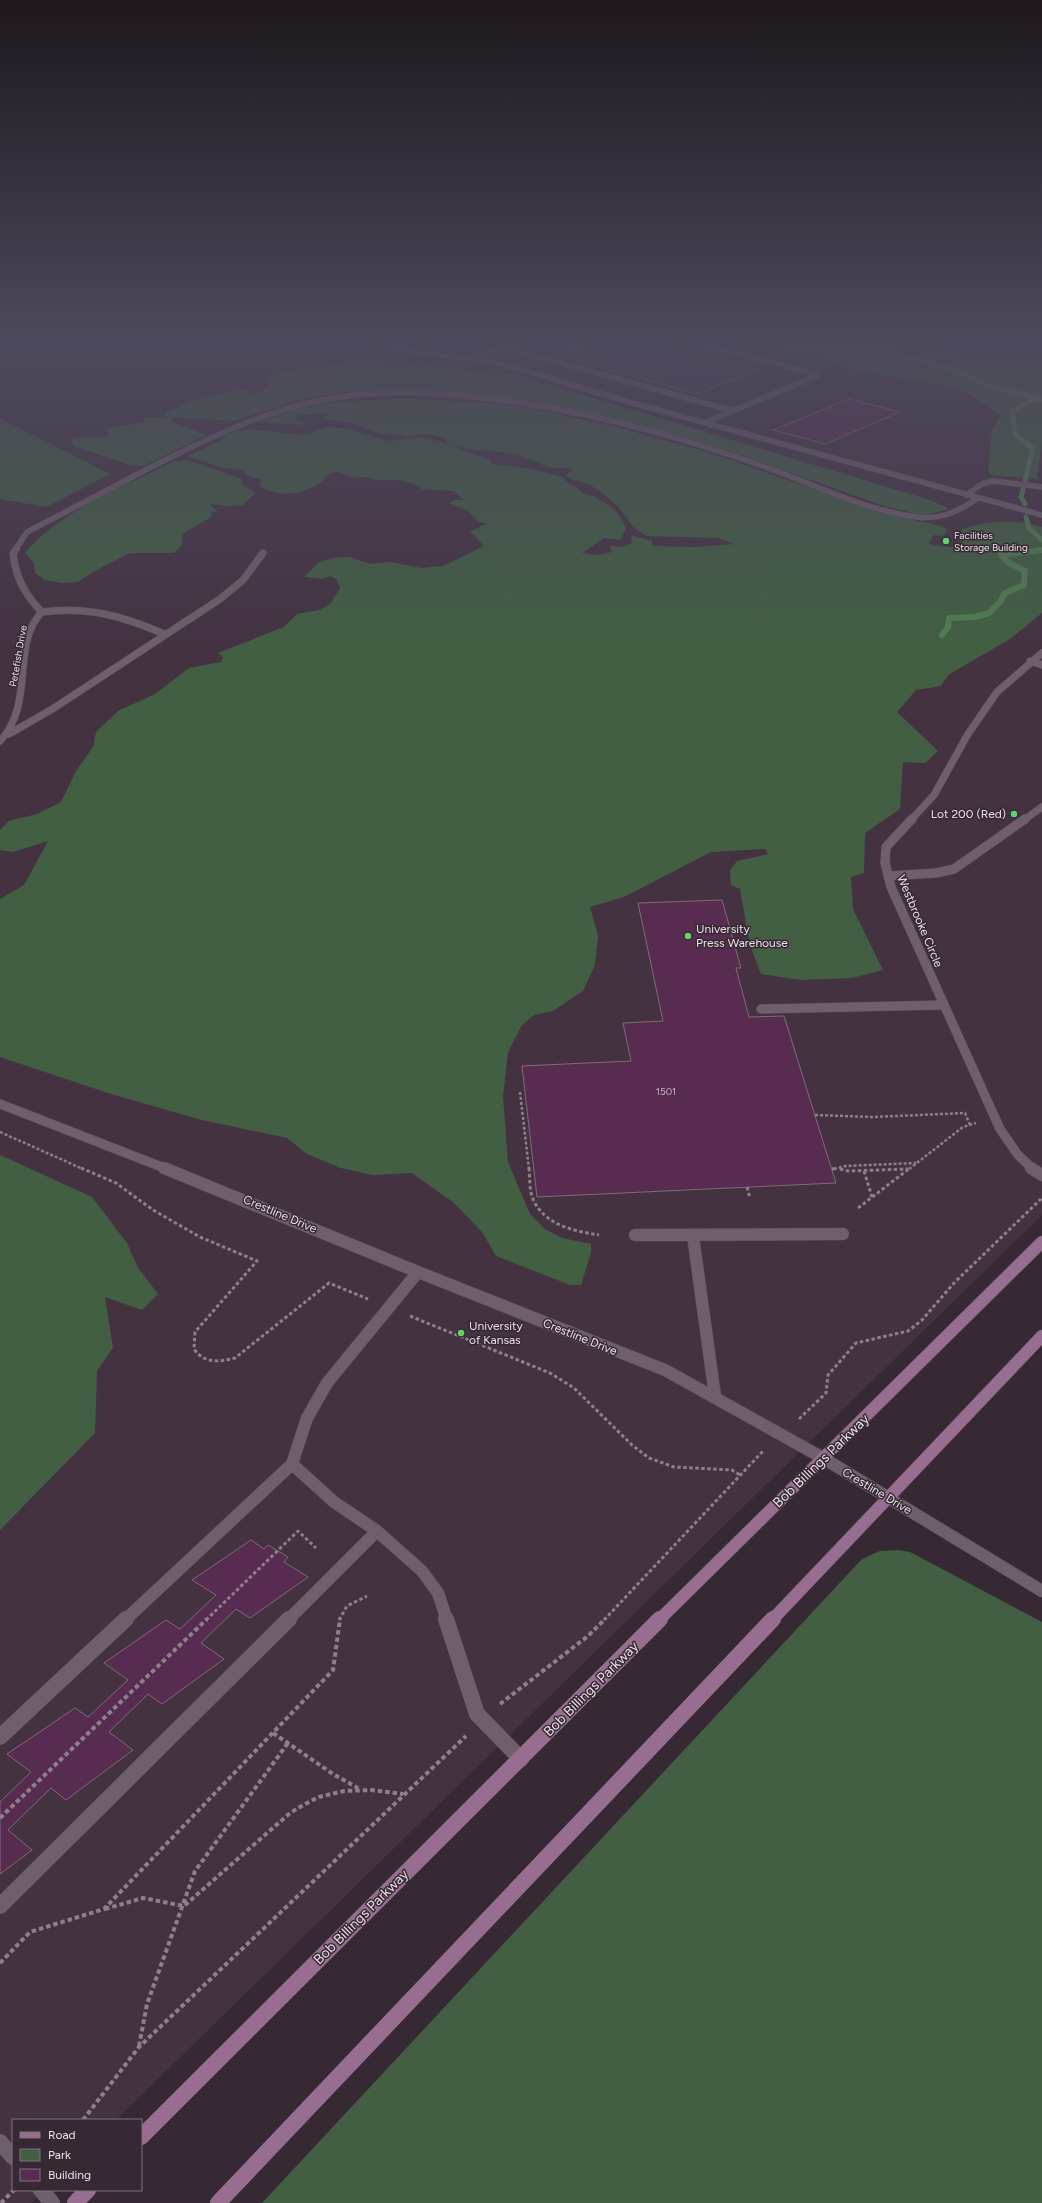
<svg xmlns="http://www.w3.org/2000/svg" width="1042" height="2203" font-family="Figtree,sans-serif">
<style>
.built{fill:#443241}
.green{fill:#425f43}
.lines{fill:none;stroke-linecap:round;stroke-linejoin:round}
.stream-far1{stroke:#507e52;stroke-width:5}
.stream{stroke:#507e52;stroke-width:6}
.building{fill:#582c51;stroke:#7d6c79}
.service-far4-casing{stroke:#534851;stroke-width:6}
.service-far3-casing{stroke:#534851;stroke-width:8}
.service-far2-casing{stroke:#534851;stroke-width:10}
.service-far1-casing{stroke:#534851;stroke-width:13}
.service-casing{stroke:#534851;stroke-width:16}
.minor-far3-casing{stroke:#534851;stroke-width:6}
.minor-far2-casing{stroke:#534851;stroke-width:8}
.minor-far1-casing{stroke:#534851;stroke-width:10}
.minor-casing{stroke:#534851;stroke-width:13}
.tertiary-casing{stroke:#534851;stroke-width:13}
.secondary-far1-casing{stroke:#534851;stroke-width:13}
.secondary-casing{stroke:#534851;stroke-width:16}
.path-far2{stroke:#8c8089;stroke-width:2.5;stroke-dasharray:3 2;stroke-linecap:butt}
.path-far1{stroke:#8c8089;stroke-width:3;stroke-dasharray:3.5 2.5;stroke-linecap:butt}
.path{stroke:#8c8089;stroke-width:4;stroke-dasharray:4.5 3;stroke-linecap:butt}
.service-far4{stroke:#6f5f6c;stroke-width:5.5}
.service-far3{stroke:#6f5f6c;stroke-width:7}
.service-far2{stroke:#6f5f6c;stroke-width:9}
.service-far1{stroke:#6f5f6c;stroke-width:12}
.service{stroke:#6f5f6c;stroke-width:16}
.minor-far3{stroke:#6f5f6c;stroke-width:5.5}
.minor-far2{stroke:#6f5f6c;stroke-width:7}
.minor-far1{stroke:#6f5f6c;stroke-width:9}
.minor{stroke:#6f5f6c;stroke-width:12}
.tertiary{stroke:#6f5f6c;stroke-width:12}
.secondary-far1{stroke:#976e90;stroke-width:12}
.secondary{stroke:#976e90;stroke-width:16}
.poi-dot{fill:#60d56b;stroke:#372934;stroke-width:1.5}
.labels{text-anchor:middle;dominant-baseline:central;stroke-width:3;stroke-linejoin:round;paint-order:stroke}
.far-poi-label{font-size:10px;fill:#ebe1e8;stroke:#372934;text-anchor:start}
.far-street-label{font-size:10px;fill:#ebe1e8;stroke:#372934}
.number-label{font-size:10px;fill:#c6b4c2}
.poi-label{font-size:12px;fill:#ebe1e8;stroke:#372934;text-anchor:start}
.street-label{font-size:12px;fill:#ebe1e8;stroke:#372934}
.near-street-label{font-size:14px;fill:#ebe1e8;stroke:#372934}
</style>
<rect width="100%" height="100%" fill="#372934"/>
<path class="built" d="M0,341H1042V1215L116,2120H13V2190H45L31,2203H0Z"/>
<path class="green" d="M753,341H882C926,359 993,350 1042,357V442L1037,479L991,475L988,471L992,429L1000,415C962,382 929,383 882,375C864,373 847,366 829,361C804,354 777,353 753,341Z
M366,359L394,364V365L390,367L392,368L420,362L444,368L462,369L497,376L504,374L518,375L933,501L949,509L927,515L913,513L884,506L733,452L692,440L613,418L508,398L430,391H353L305,398L234,421L174,417L171,420L173,422L206,435L144,466L130,465L73,446L72,439L80,437H107L109,434L105,430C120,423 129,426 145,422L143,418L167,417L164,413L183,406L187,401L201,400L237,388L245,390L254,395L267,387L270,383L268,379L279,375V370L322,369L325,365Z
M403,398L494,403L530,408L605,424L708,452L879,512L941,526L947,530L944,536L934,535L929,544L957,548L962,542L959,537L962,529C989,520 1015,519 1042,527V613L1010,639L948,675L941,686L916,690L897,712L938,751L925,763L903,762L900,809L865,833L864,873L851,877L853,909L883,970L852,978L801,980L761,974L750,945L740,889L731,885L730,870L737,861L768,854L765,849L711,852L624,897L590,907L598,936L595,965L583,991L553,1011L534,1015L522,1025L508,1052L503,1097L508,1162L530,1214L545,1229L562,1238L591,1244V1253L581,1285H570L496,1256L482,1232L454,1203L412,1173L372,1175L341,1168L307,1154L287,1138L198,1119L111,1094L0,1057V899L24,885L48,841L13,852L0,850V830L9,821L37,814L61,802L76,771L93,747L96,732L118,711L155,694L189,668L221,662L223,657L218,653L284,627L297,614L319,610L330,604L340,588L337,580L331,576L322,579L304,577L318,563L332,558L349,557L370,564L391,562L422,568L443,566L484,546L470,531L487,524L477,521L469,511L449,503L454,500H464L454,491L422,489L412,483L399,480H376L367,477L355,478L338,472L330,473C313,494 283,500 259,486L262,480L246,475L244,471L224,468L187,456L220,441C236,418 286,438 308,434C316,432 323,427 331,427C351,428 367,436 385,440C399,443 413,435 427,438C449,443 469,453 490,460L492,464L528,468L563,477L567,482L578,488L582,493L593,496L611,506L620,516L626,528L620,540L604,538L582,553L597,555L612,552L610,546L623,547L632,543L631,535L652,541V546L696,547L734,544L718,538L646,536L633,527L618,506L602,493L589,484L571,479L566,475L573,470L564,467L556,469L519,456L493,451L466,449L446,443L447,439L430,434L408,436L391,434L383,435L356,424L322,418L328,414L326,413L298,415L296,418L298,421L305,423L301,425L257,422L305,407L335,402Z
M0,418L110,474L46,507L0,499Z
M174,461H190L242,479L241,483L255,493L243,505L227,506L209,504L217,511L210,513L213,516L182,534V546L174,553H130L93,572L78,582L62,583L45,580L35,573L34,563L25,553C61,510 125,486 174,461Z
M0,1155L92,1197L127,1243L138,1268L158,1294L142,1310L105,1297L113,1348L97,1371L95,1433L0,1530Z
M899,1550L910,1552L1042,1622V2203H262L862,1559L880,1551Z"/>
<g class="lines">
<path class="stream-far1" d="M781,341L824,349L872,351L928,362L965,374L985,385L1042,399
M1025,504L1021,497L1033,448L1016,436L1012,411L1036,398
M1026,517L1029,528L1042,540
M1039,550H1042"/>
<path class="stream" d="M942,635L948,627L949,618L975,617L989,613L1000,602L1005,593L1024,585L1025,571L1009,563L1001,555L1042,550"/>
</g>
<path class="building" d="M605,341H648L759,370L696,394L560,356L572,352L581,354L584,348Z
M849,399L900,412L825,444L773,430Z
M722,900L741,968H736L749,1017L784,1016L836,1183L537,1197L522,1066L631,1061L623,1023L663,1021L638,903Z
M251,1540L264,1549L268,1545L288,1557L284,1562L308,1577L250,1618L236,1609L201,1643L224,1659L162,1704L148,1694L109,1732L133,1750L66,1800L51,1788L8,1830L32,1850L0,1874V1802L31,1772L7,1754L75,1708L88,1717L128,1680L104,1663L166,1620L180,1629L216,1595L192,1580Z"/>
<g class="lines">
<g class="service-far4-casing">
<path id="service-far4" d="M550,341L580,350
M688,341L809,372L816,376L704,423
M504,347L733,411
M469,358L522,341
M966,495L982,484L993,481L1042,487
M15,550L27,532C63,513 99,495 134,476C207,438 282,400 365,394C493,386 640,423 760,465C812,483 862,510 917,517C941,520 959,511 978,498"/>
</g>
<g class="service-far3-casing">
<path id="service-far3" d="M42,612C87,606 123,616 164,634
M1030,661L1042,665
M9,734L54,708L220,599L243,580L263,553
M0,741C36,703 10,644 42,612C25,595 16,578 13,554L16,549
M1024,820L1042,807"/>
</g>
<g class="service-far2-casing">
<path id="service-far2" d="M888,876L936,873L954,869L1025,819
M761,1009L944,1005"/>
</g>
<g class="service-far1-casing">
<path id="service-far1" d="M635,1235L843,1234
M693,1236L715,1396
M418,1272L327,1383L307,1418L292,1464L334,1502L377,1531L422,1571L438,1593L447,1620
M125,1620L292,1464
M288,1620L377,1531"/>
</g>
<g class="service-casing">
<path id="service" d="M446,1619L477,1714L521,1759
M0,1737L126,1619
M0,1906L289,1619
M0,2142L13,2157
M41,2190L52,2203"/>
</g>
<g class="minor-far3-casing">
<path id="minor-far3" d="M372,341L416,353L469,358L507,365L629,402L1042,515"/>
</g>
<g class="minor-far2-casing">
<path id="minor-far2" d="M911,820L934,795L968,734L997,692L1042,653"/>
</g>
<g class="minor-far1-casing">
<path id="minor-far1" d="M912,819L886,847L885,863L891,887L1000,1129L1018,1155L1033,1169
M0,1104L167,1169"/>
</g>
<g class="minor-casing">
<path id="minor" d="M164,1168L418,1272L665,1370L823,1458
M1031,1168L1042,1175"/>
</g>
<g class="tertiary-casing">
<path id="tertiary" d="M823,1458L1042,1591"/>
</g>
<g class="secondary-far1-casing">
<path id="secondary-far1" d="M659,1620L1042,1242
M772,1620L1042,1336"/>
</g>
<g class="secondary-casing">
<path id="secondary" d="M141,2137L660,1619
M75,2203L88,2190
M218,2203L773,1619"/>
</g>
<path class="path-far2" d="M520,1092L529,1169
M815,1115L873,1117L965,1113L970,1125
M0,1132L83,1169
M834,1169L846,1166L916,1163
M909,1169L963,1127L976,1123"/>
<path class="path-far1" d="M81,1168L116,1183L153,1210L200,1237L257,1261L195,1332L194,1349C204,1364 220,1362 235,1358L329,1283L368,1299
M529,1168C530,1177 529,1190 533,1199C544,1225 574,1231 599,1235
M832,1169L838,1168
M840,1169L848,1171L908,1169
M864,1171L872,1197
M747,1187L750,1198
M858,1208L910,1168
M410,1316L550,1373L574,1388L632,1445L649,1458L674,1467L732,1470L740,1475
M799,1419L826,1393L828,1375L856,1343L908,1331L922,1320L954,1283L1042,1198
M206,1620L298,1531L316,1548
M339,1620L347,1606L367,1596
M604,1620L764,1450"/>
<path class="path" d="M500,1704L588,1636L605,1619
M273,1733L333,1774L358,1788
M0,1818L207,1619
M105,1909L143,1898L184,1906L290,1813L305,1804L319,1797L344,1791L371,1790L403,1794
M0,1963L30,1932L104,1909L333,1670L340,1619
M139,2046L147,2004L195,1871L288,1743
M83,2120L139,2047L466,1736
M1,2203L14,2190"/>
<use href="#service-far4" class="service-far4"/>
<use href="#service-far3" class="service-far3"/>
<use href="#service-far2" class="service-far2"/>
<use href="#service-far1" class="service-far1"/>
<use href="#service" class="service"/>
<use href="#minor-far3" class="minor-far3"/>
<use href="#minor-far2" class="minor-far2"/>
<use href="#minor-far1" class="minor-far1"/>
<use href="#minor" class="minor"/>
<use href="#tertiary" class="tertiary"/>
<use href="#secondary-far1" class="secondary-far1"/>
<use href="#secondary" class="secondary"/>
</g>
<linearGradient id="sky" x2="0" y2="1"><stop stop-color="#1e171d"/><stop offset="0.52" stop-color="#4d495c"/><stop offset="1" stop-color="#4d495c" stop-opacity="0"/></linearGradient>
<rect width="1042" height="650" fill="url(#sky)"/>
<g class="poi-dot">
<circle cx="946" cy="541" r="4"/>
<circle cx="1014" cy="814" r="4"/>
<circle cx="688" cy="936" r="4"/>
<circle cx="461" cy="1333" r="4"/>
</g>
<g class="labels">
<g class="far-poi-label">
<text x="954" y="535">Facilities<tspan x="954" dy="12">Storage Building</tspan></text>
</g>
<g class="far-street-label">
<text transform="translate(18 656) rotate(-80)">Petefish Drive</text>
</g>
<g class="number-label">
<text x="666" y="1091">1501</text>
</g>
<g class="poi-label">
<text x="1006" y="814" text-anchor="end">Lot 200 (Red)</text>
<text x="696" y="929">University<tspan x="696" dy="14">Press Warehouse</tspan></text>
<text x="469" y="1326">University<tspan x="469" dy="14">of Kansas</tspan></text>
</g>
<g class="street-label">
<text transform="translate(920 921) rotate(67)">Westbrooke Circle</text>
<text transform="translate(280 1214) rotate(23)">Crestline Drive</text>
<text transform="translate(580 1337) rotate(22)">Crestline Drive</text>
<text transform="translate(877 1491) rotate(31)">Crestline Drive</text>
</g>
<g class="near-street-label">
<text transform="translate(821 1461) rotate(-44)">Bob Billings Parkway</text>
<text transform="translate(591 1689) rotate(-45)">Bob Billings Parkway</text>
<text transform="translate(361 1917) rotate(-45)">Bob Billings Parkway</text>
</g>
</g>
<rect x="12" y="2119" width="130" height="72" fill="#372934" stroke="#7f737c"/>
<rect x="20" y="2132" width="20" height="6" fill="#976e90" stroke="#7f737c"/>
<text x="48" y="2139" font-size="12" fill="#ebe1e8">Road</text>
<rect x="20" y="2149" width="20" height="12" fill="#425f43" stroke="#7f737c"/>
<text x="48" y="2159" font-size="12" fill="#ebe1e8">Park</text>
<rect x="20" y="2169" width="20" height="12" fill="#582c51" stroke="#7f737c"/>
<text x="48" y="2179" font-size="12" fill="#ebe1e8">Building</text>
</svg>
